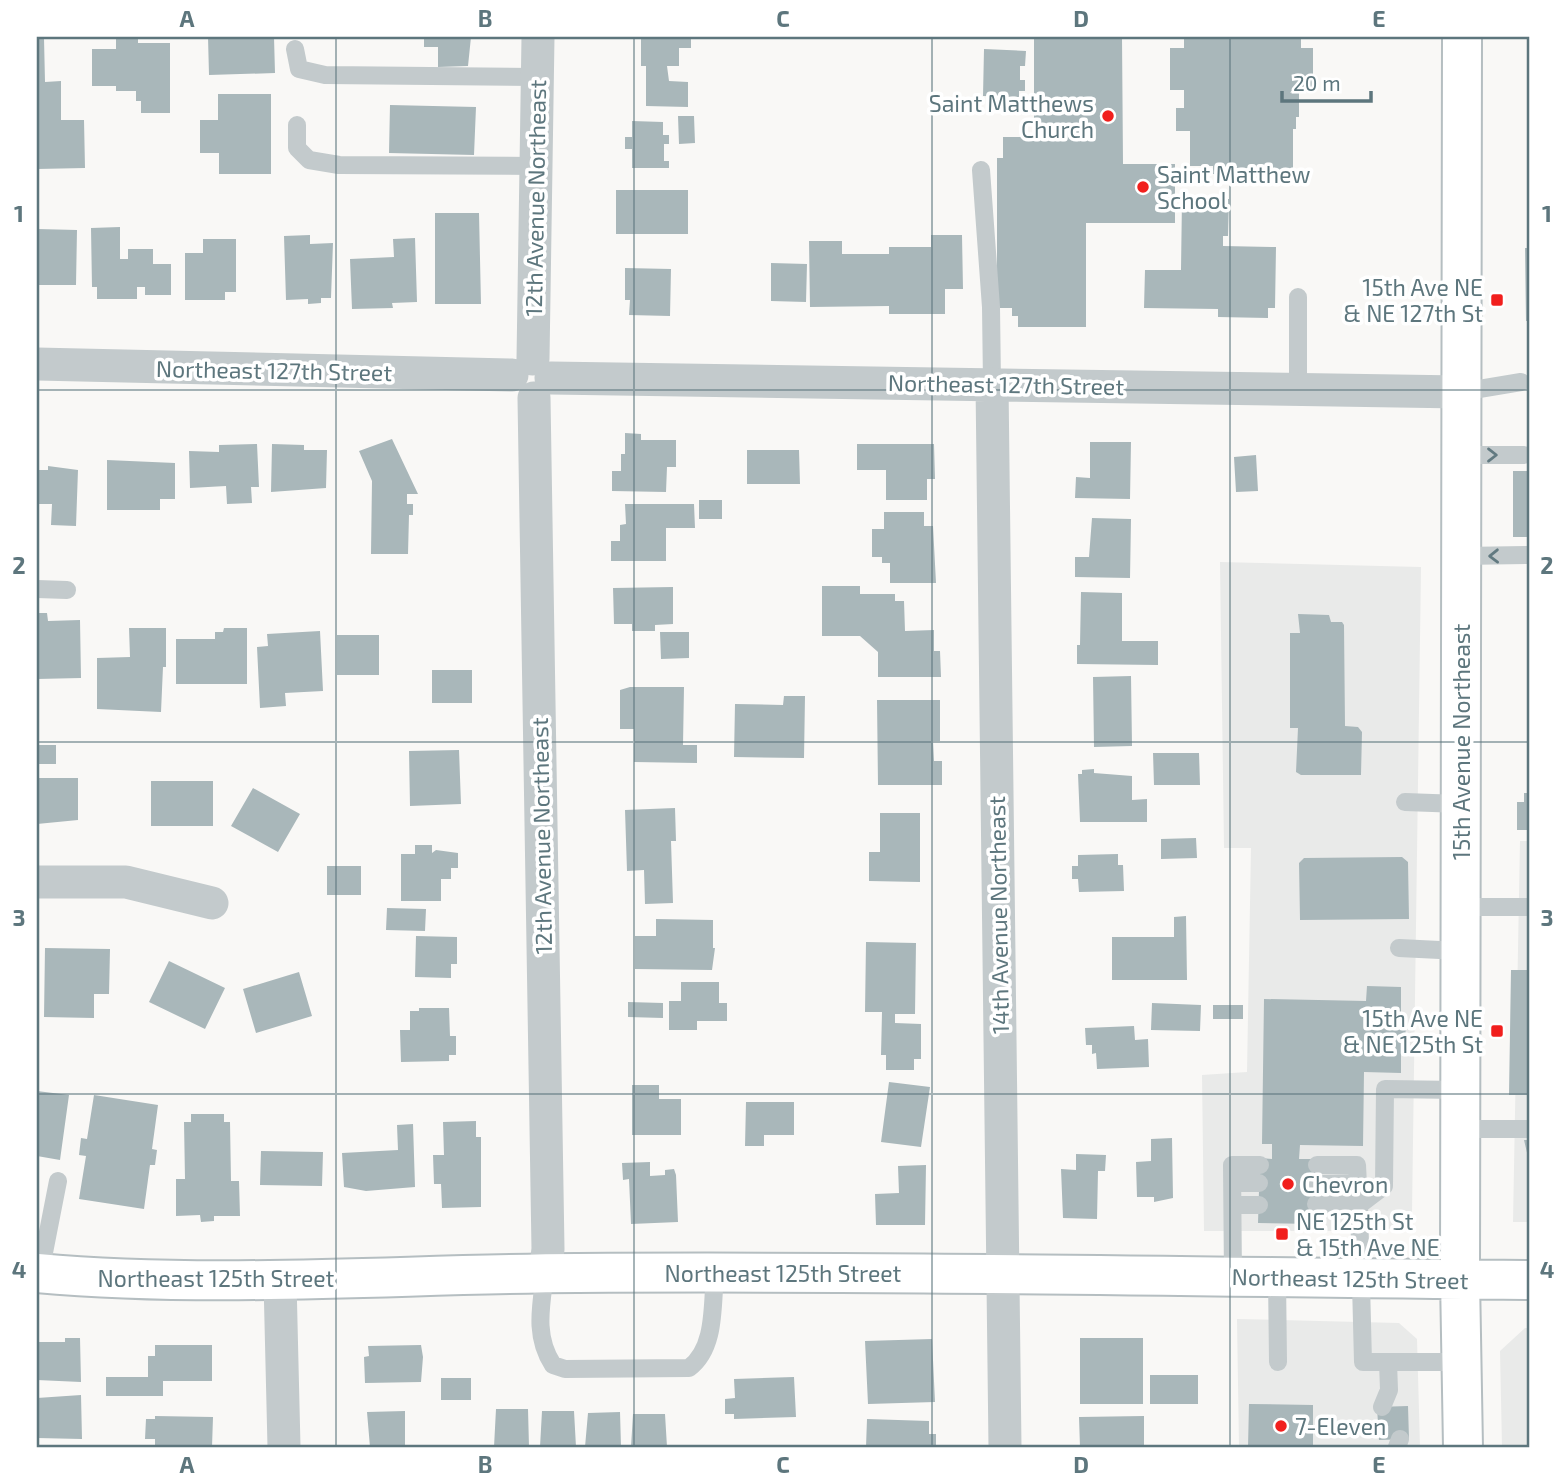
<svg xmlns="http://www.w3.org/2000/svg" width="1566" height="1484" font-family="'Exo 2',sans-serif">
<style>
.built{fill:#e9eae9}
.building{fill:#a9b7ba}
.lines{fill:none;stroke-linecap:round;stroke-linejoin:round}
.secondary-casing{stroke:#b5bec1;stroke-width:42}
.lane{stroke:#c3cacc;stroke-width:18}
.street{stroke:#c3cacc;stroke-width:33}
.secondary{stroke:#fff;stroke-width:38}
.oneway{stroke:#627a81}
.grid{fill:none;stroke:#5d767d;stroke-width:2;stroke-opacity:0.55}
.poi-dot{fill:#f11f1d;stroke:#fff;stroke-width:2.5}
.labels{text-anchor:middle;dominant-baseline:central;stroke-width:7;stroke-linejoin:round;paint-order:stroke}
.poi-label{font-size:23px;fill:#5d767d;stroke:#fff;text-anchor:start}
.street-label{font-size:23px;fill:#5d767d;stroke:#fff}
.neatline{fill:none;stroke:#5d767d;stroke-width:2.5}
.grid-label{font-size:23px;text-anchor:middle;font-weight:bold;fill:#5d767d}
</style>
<rect width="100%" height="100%" fill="#f9f8f6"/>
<path class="built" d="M1220,562L1421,567L1412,1213L1403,1224L1383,1231H1204L1202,1075L1247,1072L1251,848H1224Z
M1520,841H1529V1222H1513Z
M1237,1319L1399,1323L1417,1339L1420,1447H1239Z
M1525,1328H1529V1447H1502L1500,1351Z"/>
<path class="building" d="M116,37H138V43H170V113H141V101H136V91H116V86H92V49H116Z
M208,37H274L275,73L209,75Z
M424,37H471L468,66L438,67V47H424Z
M641,37H691V48H679V66H667L669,81L688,82V107L646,106V66H641Z
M1034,37H1122L1123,164H1175V223H1086V327H1018V316H1012V308H997V158H1003V137H1040V127H1034Z
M1184,37H1301V48H1313V90H1299V117H1296V129H1293V170H1281V185H1239V174H1213V166H1190V131H1176V108H1184V90H1170V48H1184Z
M37,38H44L45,82L61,81V120H84L85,168L37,169Z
M984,49L1026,51L1025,66H1020V80H1025V91H1019V97L983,96Z
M218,94H271V174H219V153H200V120H218Z
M390,105L476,107L474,155L389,153Z
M678,116H694L695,143L679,144Z
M632,121L663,122V135H669V144H664V161H669V168H632V149H625V137H632Z
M616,190H688V234H616Z
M1182,199H1229L1228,236H1223V246L1276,247L1275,308H1268V318L1218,317V309L1144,308L1145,270H1181Z
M435,213H479L481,304H435Z
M120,227V259H128V249H153V264H171V295H145V287H137V299H97V287H92L91,228Z
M37,229L77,230L76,285H37Z
M310,235V244L333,243L331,298H321V303L308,304V299L286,300L284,236Z
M931,235H962L963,289H945V314H889V306L810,307L809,241H842V254H889V247H931Z
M415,238L417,302L392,303L393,308L352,309L350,259L394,257L393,239Z
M203,239H236V292H225V300H185V253H203Z
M1525,248H1529V321H1526Z
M771,263L807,264L806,302L771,301Z
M625,268L671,269L670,316L629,315L630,300H625Z
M625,433L641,434V440H676V467H667L666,492L612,491V471H621V454H625Z
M392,439L418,494H407V504H413V515H409L408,554H371L372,481L359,451Z
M1090,442H1131L1130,499L1075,498L1076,477L1090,478Z
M257,444L259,487H251L252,503L227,504L226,486L190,488L189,451L219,452V445Z
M272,444L304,445V450H327L326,488L271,492Z
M857,444H934L935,479H927V500H886V470H857Z
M747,450H799L800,484H747Z
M1256,455L1258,491L1236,492L1234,457Z
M107,460L175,463V499H160V510H107Z
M48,466L78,470L76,526L51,525L52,504H37V470H48Z
M1513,471H1529V537H1513Z
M699,500H722V519H699Z
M625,504H694L695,528H666V561H611V541H620V525L626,524Z
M884,512H924V526H933L936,583H890V563H882V557H872V529H884Z
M1092,518L1131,519L1130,578L1075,577V557H1089Z
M822,586H860V594H895V601H904L905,631L934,630V651H940L941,677H878V652L860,636H822Z
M673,587V624L655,625V631H632V624H614L613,588Z
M1081,592L1122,593V641H1158V665L1077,664V645H1080Z
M37,613H47L48,621L80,620L81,678L37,679Z
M1298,614L1329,615L1331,622H1342L1344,625L1345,726L1358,727L1362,732L1361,775H1301L1296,772L1298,728H1290V633H1300Z
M129,628H166V667H163L161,712L97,709V658L130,657Z
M224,628H247V684H176V639H215V632H223Z
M320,631L323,691L285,693L286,706L260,708L257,647L268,646L267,634Z
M660,632H689V658L661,659Z
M337,635H379V675H337Z
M432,670H472V703H432Z
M1131,676L1132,746L1094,747L1093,677Z
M630,687H684L683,745H697V763L634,762V729H620V690Z
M784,696H805L804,758L734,757L735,704L783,705Z
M877,700H940V741H933L934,761H942V785H878Z
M37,745H56V764H37Z
M459,750L461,804L410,806L409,751Z
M1153,753H1199L1200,785H1154Z
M1094,769V773L1132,776V800L1147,799V822H1080L1078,774H1082V770Z
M37,778H78V820L37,824Z
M151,781H213V826H151Z
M253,788L300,814L278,852L231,826Z
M1524,793H1529V830H1517V802H1524Z
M675,808L676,841H671L673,903L645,904L644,870L627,871L625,810Z
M880,813H920V882L869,881V852H880Z
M1196,838L1197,858L1161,859V839Z
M415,845H432V853L436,850L458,853V868H451V879H441V901H401V854H415Z
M1118,854V865H1123L1124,891L1079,892L1078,879H1072V866H1078V855Z
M1402,857L1408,862L1409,919L1300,920L1299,863L1304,858Z
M327,866H361V895H327Z
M387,908L426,909L425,931L386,930Z
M1186,916L1187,980H1112V937H1174V917Z
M656,919L713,920V948H715L712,970L635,969V936H656Z
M416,936L457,937V964H451V978L415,977Z
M866,942L916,943L915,1014H895V1023L921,1024V1059H914V1070H886V1055H881L882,1012H865Z
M45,948L110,949L109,994H94V1018L44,1017Z
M169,961L225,988L205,1029L149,1002Z
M1511,970H1529V1095H1509Z
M299,972L312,1016L256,1033L243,989Z
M681,982H719V1003H727V1021H697V1030H669V1001H681Z
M1367,986L1401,987V1014L1406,1015L1405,1052H1401V1073L1364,1072L1363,1146L1300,1145L1299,1159H1317L1315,1224L1258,1223L1260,1158L1272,1159V1144H1262L1264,999L1366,1001Z
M628,1002L663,1003V1018L628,1017Z
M1152,1003L1201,1005L1200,1031L1151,1030Z
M1213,1005H1243V1019H1213Z
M419,1008H449L450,1036H456V1055H449V1061L401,1062L400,1030H410V1011H419Z
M1134,1026L1135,1040L1148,1039L1149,1067L1097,1069L1096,1053L1092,1054V1045H1086L1085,1028Z
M889,1082L930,1087L921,1147L881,1142Z
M632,1085H659V1099H681V1135H632Z
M37,1091L69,1095L60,1160L37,1156Z
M94,1095L158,1105L152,1149L157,1150L155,1165H150L144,1209L79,1199L86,1156L79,1155L81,1138L87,1139Z
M746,1102H794V1135H764V1146H745Z
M191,1114H224V1122H230L231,1181H239L240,1216H214V1221L201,1222L200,1215L176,1216V1179H185L184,1122H191Z
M476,1121V1137H481V1207L442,1208L441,1184H434L433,1155H444L443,1122Z
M413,1124L415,1187L366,1191L344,1187L342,1153L398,1150L397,1125Z
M1172,1138L1173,1198L1154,1202V1197H1137L1136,1162L1151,1161V1139Z
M1524,1140H1529V1157H1528Z
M261,1151L323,1152L322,1186L260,1185Z
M1076,1154L1106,1155L1105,1171H1098L1097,1219L1063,1218L1061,1169L1076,1170Z
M650,1162V1176L665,1175V1170L674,1169L676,1175L678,1222L631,1224L629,1179L623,1180L622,1163Z
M926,1165L925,1225H876L875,1194L899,1193L898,1166Z
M65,1338H80L81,1382L37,1380V1342H65Z
M1080,1338H1143V1404H1080Z
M932,1339L935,1402L868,1404L865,1341Z
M155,1345H212V1381H163V1396H106V1377H148V1356H155Z
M421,1345L423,1357L421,1382L365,1383L364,1357L369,1356L368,1346Z
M1150,1375H1198V1404H1150Z
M794,1377L796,1417L734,1419V1414H725V1399L735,1398L734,1379Z
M441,1378H471V1400H441Z
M81,1395L82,1439L37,1438V1398Z
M1249,1404L1313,1405V1447H1248Z
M1408,1406L1409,1439L1379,1440L1377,1407Z
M496,1409H528L529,1447H494Z
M405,1411V1447H370L367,1412Z
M542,1411H574L576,1447H540Z
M620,1412L621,1447H585L588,1413Z
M633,1414H665L667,1447H631Z
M155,1416L213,1417L212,1447H155V1439H145L146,1419H155Z
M1144,1416V1447H1080L1079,1417Z
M867,1419L929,1421V1434H936V1447H866Z"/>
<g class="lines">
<g class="secondary-casing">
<path id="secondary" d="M1462,37L1460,1279L1463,1447
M37,1273C216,1289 397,1274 577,1273C894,1271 1212,1277 1529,1280"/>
</g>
<path class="lane" d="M295,49L299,69L325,75L537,77
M297,125V148L309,160L339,165L536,166
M981,170L991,307L992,384
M1298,389V297
M1461,392L1521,382
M1461,455H1524
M1461,556L1529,555
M37,589L67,590
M1405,802L1460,804
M1460,907H1529
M1399,948L1460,951
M1460,1090L1385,1089L1384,1186L1359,1205L1363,1362H1461
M1460,1129H1529
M1233,1183H1259
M1316,1184L1358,1183
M1316,1204L1359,1205L1357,1165H1317
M1233,1205H1259
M40,1273L58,1181
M545,1274C541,1306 534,1336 553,1365L565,1369L689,1368C716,1348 712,1305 715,1273
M1233,1276L1232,1165H1260
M1277,1277L1278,1362
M1382,1407L1389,1390L1388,1362
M1397,1447L1400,1439"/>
<path class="street" d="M533,359L538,37
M37,364L512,375
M551,378L1461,392
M992,384L1005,1447
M534,398L548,1249L545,1274
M37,882H126L212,903
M280,1281L284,1447"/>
<use href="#secondary" class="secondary"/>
</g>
<defs><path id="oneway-chevron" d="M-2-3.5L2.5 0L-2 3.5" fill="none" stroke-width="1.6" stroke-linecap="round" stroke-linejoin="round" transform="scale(1.75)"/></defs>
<g class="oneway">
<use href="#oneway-chevron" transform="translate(1492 455)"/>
<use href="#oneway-chevron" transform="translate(1494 556) rotate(179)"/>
</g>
<path class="grid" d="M336,37V1447M634,37V1447M932,37V1447M1230,37V1447M37,390H1529M37,742H1529M37,1094H1529"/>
<g class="poi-dot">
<circle cx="1108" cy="116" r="7"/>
<circle cx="1143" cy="187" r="7"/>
<rect x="1490" y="293" width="14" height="14" rx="3.5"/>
<rect x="1490" y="1024" width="14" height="14" rx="3.5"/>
<circle cx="1288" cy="1184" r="7"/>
<rect x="1275" y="1227" width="14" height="14" rx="3.5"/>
<circle cx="1281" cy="1426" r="7"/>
</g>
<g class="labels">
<g class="poi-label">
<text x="1094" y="103" text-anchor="end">Saint Matthews<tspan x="1094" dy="26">Church</tspan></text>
<text x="1157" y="174">Saint Matthew<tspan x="1157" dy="26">School</tspan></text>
<text x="1483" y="287" text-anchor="end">15th Ave NE<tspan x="1483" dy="26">&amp; NE 127th St</tspan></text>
<text x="1483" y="1018" text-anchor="end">15th Ave NE<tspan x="1483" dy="26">&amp; NE 125th St</tspan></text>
<text x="1302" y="1184">Chevron</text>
<text x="1296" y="1221">NE 125th St<tspan x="1296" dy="26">&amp; 15th Ave NE</tspan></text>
<text x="1295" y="1426">7-Eleven</text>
</g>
<g class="street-label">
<text transform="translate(535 198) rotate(-89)">12th Avenue Northeast</text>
<text transform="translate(274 370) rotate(1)">Northeast 127th Street</text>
<text transform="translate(1006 384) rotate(1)">Northeast 127th Street</text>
<text transform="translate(1461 742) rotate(-90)">15th Avenue Northeast</text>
<text transform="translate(541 836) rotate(-91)">12th Avenue Northeast</text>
<text transform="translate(998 915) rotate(-91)">14th Avenue Northeast</text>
<text x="783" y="1273">Northeast 125th Street</text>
<text x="216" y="1278">Northeast 125th Street</text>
<text transform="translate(1350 1278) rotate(1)">Northeast 125th Street</text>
</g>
</g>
<rect width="1566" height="1484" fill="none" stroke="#ffffff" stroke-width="77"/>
<path d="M1282 91v10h89v-10" fill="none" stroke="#5d767d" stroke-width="3.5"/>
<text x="1293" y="91" font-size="21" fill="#5d767d" stroke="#ffffff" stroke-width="5" paint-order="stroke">20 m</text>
<rect x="38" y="38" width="1490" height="1408" class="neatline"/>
<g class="grid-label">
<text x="187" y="27">A</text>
<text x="485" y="27">B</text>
<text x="783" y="27">C</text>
<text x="1081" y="27">D</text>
<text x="1379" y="27">E</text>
<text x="19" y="222">1</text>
<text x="1547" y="222">1</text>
<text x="19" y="574">2</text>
<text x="1547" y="574">2</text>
<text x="19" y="926">3</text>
<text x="1547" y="926">3</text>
<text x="19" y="1278">4</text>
<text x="1547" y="1278">4</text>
<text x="187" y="1473">A</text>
<text x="485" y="1473">B</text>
<text x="783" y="1473">C</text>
<text x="1081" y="1473">D</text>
<text x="1379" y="1473">E</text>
</g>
</svg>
